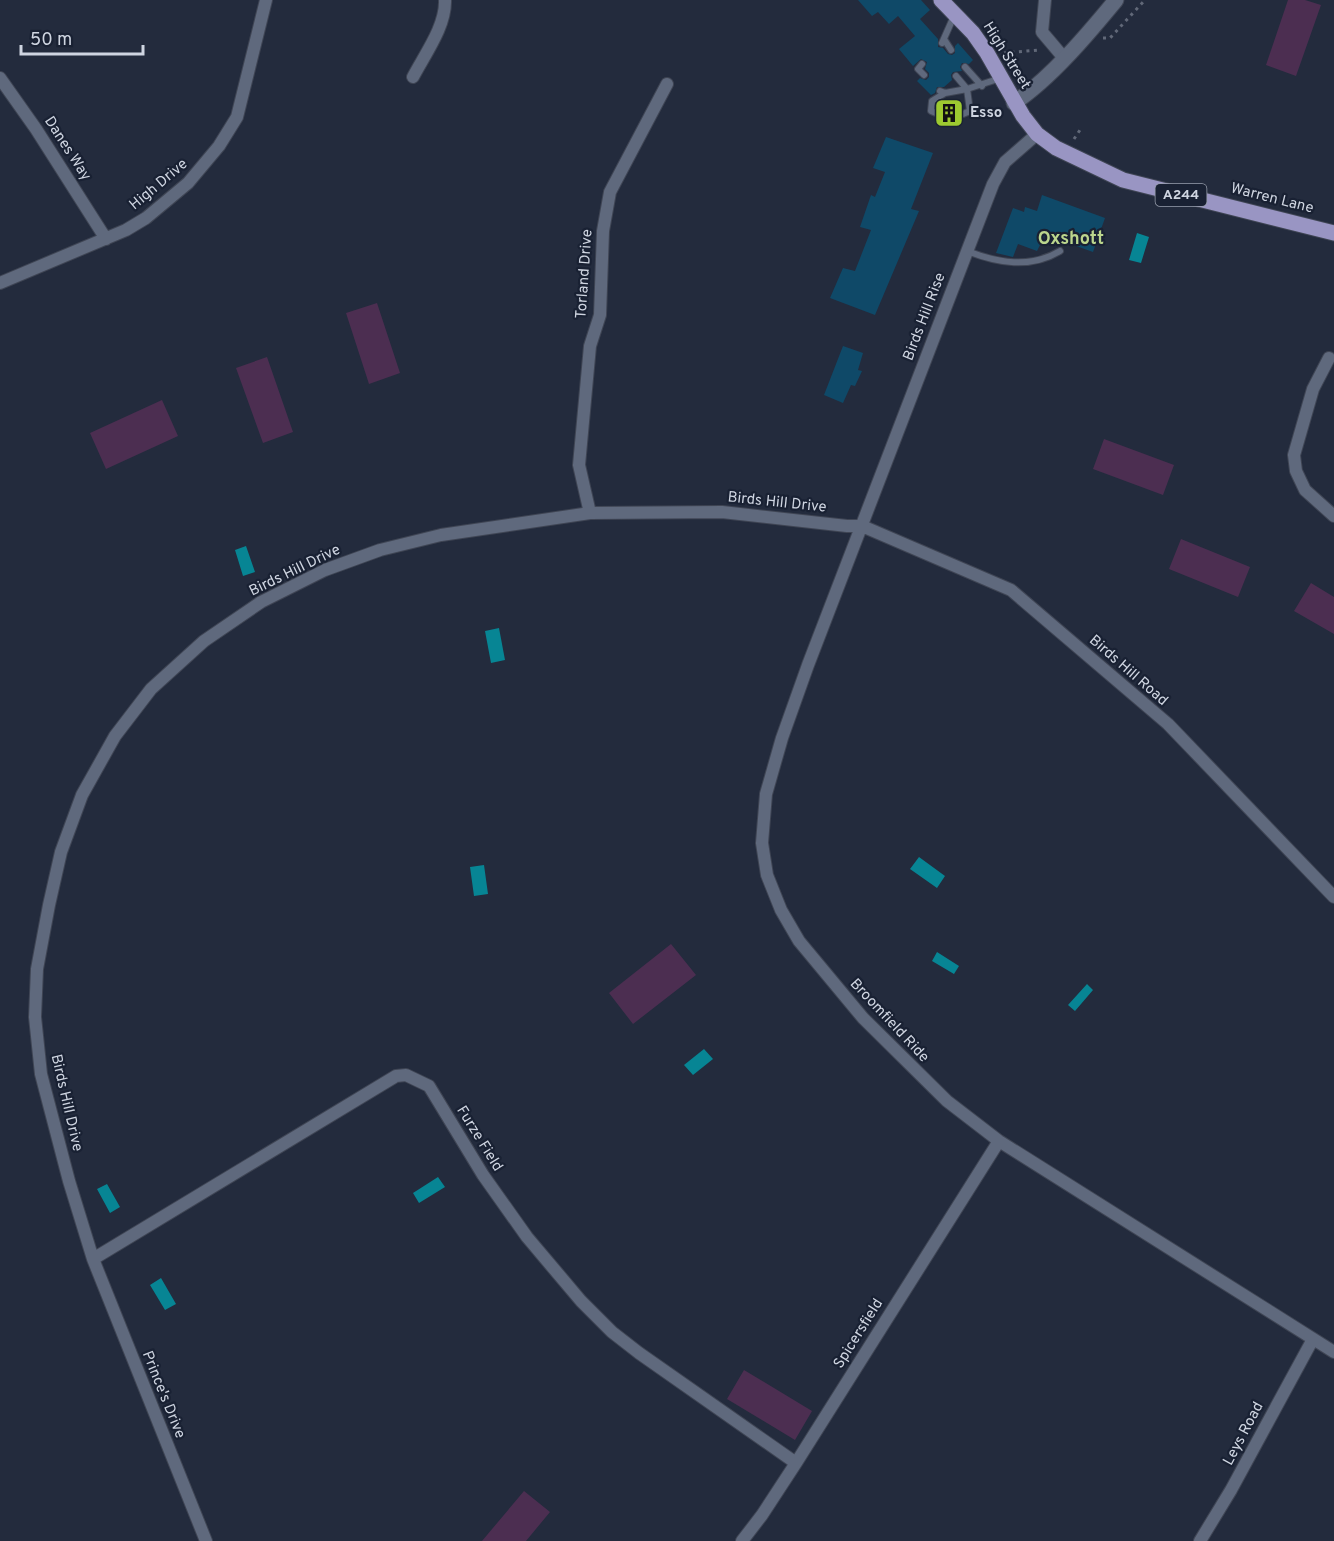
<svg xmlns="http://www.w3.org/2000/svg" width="1334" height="1541" font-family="Overpass,sans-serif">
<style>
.green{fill:#4c2e51}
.water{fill:#078594}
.building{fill:#0f4968}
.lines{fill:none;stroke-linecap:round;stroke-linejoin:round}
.lane-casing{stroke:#3f4554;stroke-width:8}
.street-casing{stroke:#3f4554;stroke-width:14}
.secondary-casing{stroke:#3f4554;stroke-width:17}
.primary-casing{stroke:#3f4554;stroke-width:17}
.path{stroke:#616878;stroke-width:3;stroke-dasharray:3 4.5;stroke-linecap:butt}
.lane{stroke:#5f697d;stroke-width:6}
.street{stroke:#5f697d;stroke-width:12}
.secondary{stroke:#5f697d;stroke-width:15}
.primary{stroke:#9995c3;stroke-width:15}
.labels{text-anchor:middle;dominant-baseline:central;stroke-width:4.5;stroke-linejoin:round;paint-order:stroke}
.shield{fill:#192133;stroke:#989fad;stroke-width:1.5}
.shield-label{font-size:14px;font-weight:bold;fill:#cfd5e1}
.street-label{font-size:15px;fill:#cfd5e1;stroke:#192133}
.poi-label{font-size:15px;font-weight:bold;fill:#cfd5e1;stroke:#192133;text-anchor:start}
.quarter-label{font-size:18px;font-weight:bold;fill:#bbd68d;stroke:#192133}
</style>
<rect width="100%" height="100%" fill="#232b3d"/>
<path class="green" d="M1288,0H1305L1321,5L1296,76L1266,65Z
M377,303L400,373L369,384L346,313Z
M267,357L293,432L263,443L236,368Z
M162,400L178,436L106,469L90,433Z
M1104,439L1174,465L1163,495L1093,469Z
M1181,539L1250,567L1238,597L1169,569Z
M1311,583L1334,597V634L1294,611Z
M671,944L696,975L633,1024L609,993Z
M744,1370L812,1411L795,1440L727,1399Z
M524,1491L550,1512L526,1541H482Z"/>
<path class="water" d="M1137,233L1149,237L1141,263L1129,260Z
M246,546L255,572L243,576L235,550Z
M499,628L505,660L491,663L485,631Z
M919,857L945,876L937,888L910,869Z
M484,865L488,894L474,896L470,867Z
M937,952L959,966L954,974L932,961Z
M1087,984L1093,990L1075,1011L1068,1005Z
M704,1049L713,1059L693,1075L684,1065Z
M438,1177L445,1187L419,1203L413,1193Z
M107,1184L120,1207L110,1213L97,1189Z
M161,1278L176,1304L165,1310L150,1285Z"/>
<path class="building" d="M858,0H921L930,10L920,19L938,39V47L943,48L948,54L952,55L955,53V46L958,43L973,60L969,64L962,63L960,67L962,71L953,72L951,75L952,80L944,87H937L935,93L931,95L917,81L920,78L926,80L929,77V73L925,69L927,62L921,59L913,66L899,49L915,36L898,16L889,24L878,12L872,16Z
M937,106L963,107L958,114L962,119H936L940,117L941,113Z
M886,137L933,153L911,209L919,211L875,315L830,298L843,268L855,271L871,230L860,227L871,195L875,197L885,172L873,168Z
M1042,195L1105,218L1093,252L1045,235L1037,251L1018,244L1013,257L996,253L1013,208L1024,212L1025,207L1037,211Z
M843,346L863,353L858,370L862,371L855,386L851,385L843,403L824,395Z"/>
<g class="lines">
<g class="lane-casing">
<path id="lane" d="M944,39L951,50
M942,43L954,16
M922,64L918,69L924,75
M965,67L982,86
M956,76L967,89L1001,78
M940,91L945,93L967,89L970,111L963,114
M936,113L931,111L932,101L945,93
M967,251C998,263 1030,269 1060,251"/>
</g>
<g class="street-casing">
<path id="street" d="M1045,0L1042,32L1064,58
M413,77C425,54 446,26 445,0
M0,78L36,129L106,239
M1037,134L1005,162L993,184L808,665L782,738L766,794L762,843L767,875L781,910L799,941L863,1018L947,1101L999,1141L1334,1352
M0,283L126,230L146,218L188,183L219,146L237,117L266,0
M1329,358L1313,389L1294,455L1296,471L1305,490L1334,516
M590,513L579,465L590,346L600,315L603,231L610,192L667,84
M93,1259L396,1076L406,1075L429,1086L483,1175L527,1237L581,1301L612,1332L639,1353L796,1463
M206,1541L93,1259L69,1181L41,1074L35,1017L37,969L49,905L61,852L82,795L115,736L151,689L204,641L261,602L325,570L380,550L441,535L590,513L722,512L847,526H862L1011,590L1168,724L1334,897
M742,1541L762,1515L796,1463L999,1141
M1200,1541L1231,1490L1313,1339"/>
</g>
<g class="secondary-casing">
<path id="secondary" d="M1014,103C1051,78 1088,34 1116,0"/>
</g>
<g class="primary-casing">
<path id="primary" d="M941,0L973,33L987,53L1023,116L1037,134L1056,148L1123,180L1334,233"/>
</g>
<path class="path" d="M1103,38H1110L1145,0
M1004,53L1039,50
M1074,139L1080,130"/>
<use href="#lane" class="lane"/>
<use href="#street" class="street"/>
<use href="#secondary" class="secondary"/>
<use href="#primary" class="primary"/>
</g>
<defs>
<g id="building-square" transform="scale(1.5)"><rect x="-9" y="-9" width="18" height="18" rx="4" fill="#9dca30" stroke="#192133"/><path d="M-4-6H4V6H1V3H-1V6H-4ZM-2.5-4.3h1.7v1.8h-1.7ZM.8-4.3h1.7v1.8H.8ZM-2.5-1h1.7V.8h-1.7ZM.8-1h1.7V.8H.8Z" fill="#111"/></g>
</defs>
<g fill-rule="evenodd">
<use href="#building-square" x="949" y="113"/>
</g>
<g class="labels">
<rect class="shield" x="1155.5" y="184" width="51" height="22" rx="4.5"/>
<g class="shield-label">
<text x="1181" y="195">A244</text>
</g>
<g class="street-label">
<text transform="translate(1006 56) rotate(58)">High Street</text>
<text transform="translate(67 149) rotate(57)">Danes Way</text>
<text transform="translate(159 185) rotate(-40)">High Drive</text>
<text transform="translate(1272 199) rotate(14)">Warren Lane</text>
<text transform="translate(585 274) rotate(-86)">Torland Drive</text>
<text transform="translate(925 317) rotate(-69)">Birds Hill Rise</text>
<text transform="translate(777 503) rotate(6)">Birds Hill Drive</text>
<text transform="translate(295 571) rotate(-26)">Birds Hill Drive</text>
<text transform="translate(1128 671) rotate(41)">Birds Hill Road</text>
<text transform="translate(889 1021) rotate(47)">Broomfield Ride</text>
<text transform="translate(66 1103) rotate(77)">Birds Hill Drive</text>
<text transform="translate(479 1139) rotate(58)">Furze Field</text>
<text transform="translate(859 1334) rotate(-58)">Spicersfield</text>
<text transform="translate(163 1395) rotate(68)">Prince's Drive</text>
<text transform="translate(1244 1434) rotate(-62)">Leys Road</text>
</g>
<g class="poi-label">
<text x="970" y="113">Esso</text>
</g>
<g class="quarter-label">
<text x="1071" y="239">Oxshott</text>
</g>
</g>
<path d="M21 45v9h122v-9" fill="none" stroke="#cfd5e1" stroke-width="3"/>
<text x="30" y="45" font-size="18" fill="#cfd5e1" stroke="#192133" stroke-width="4.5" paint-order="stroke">50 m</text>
</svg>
